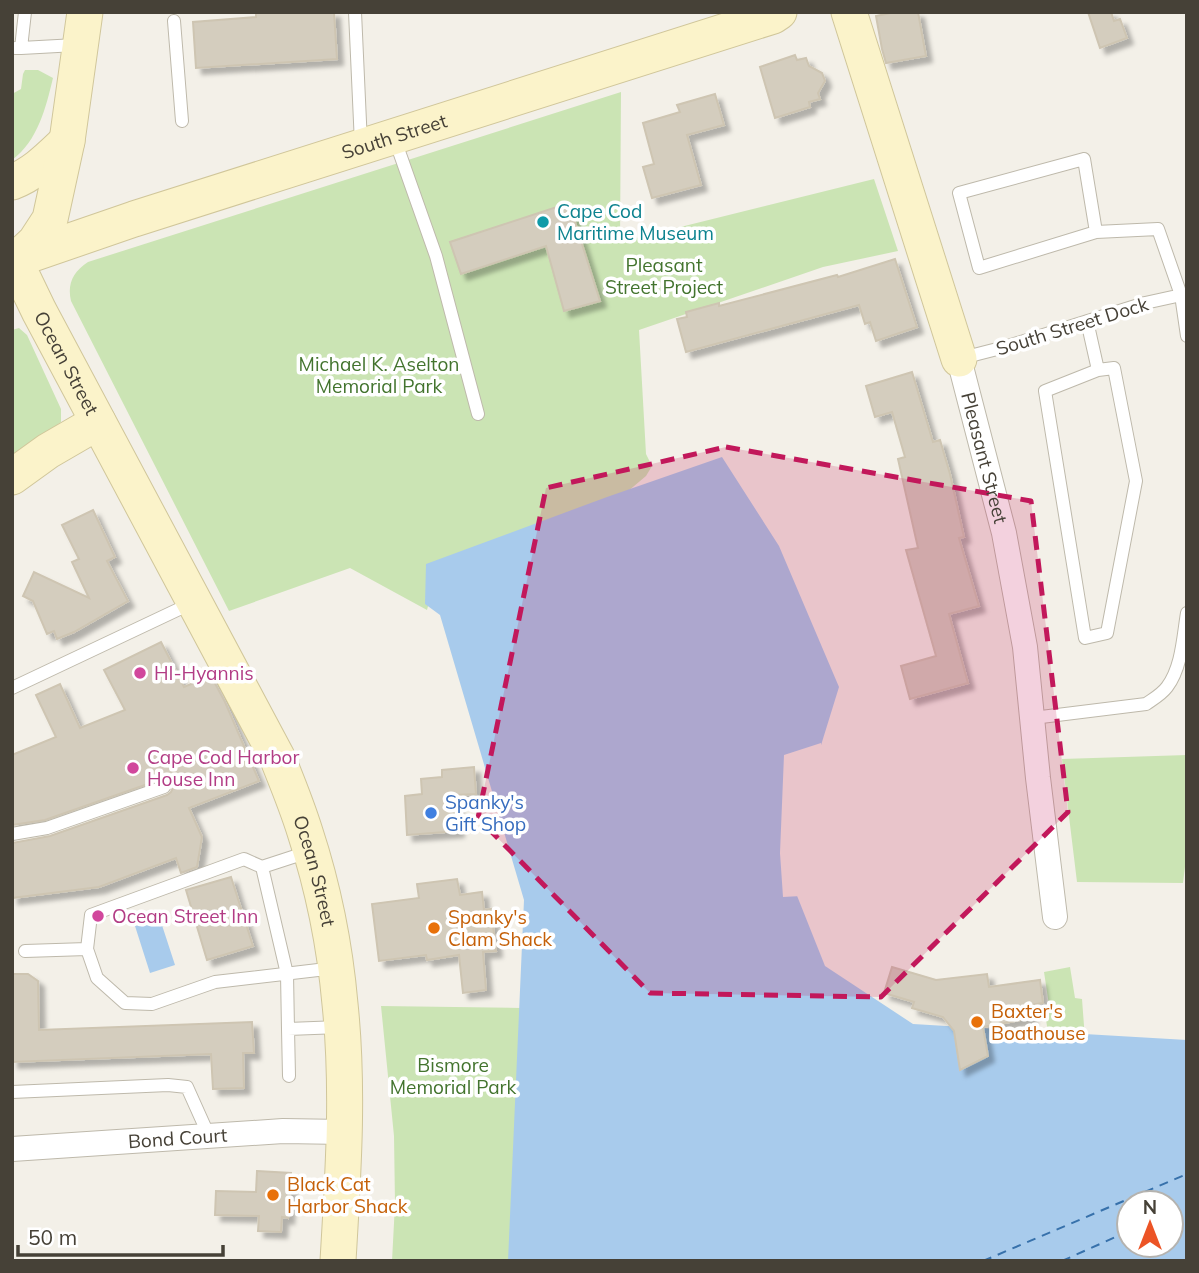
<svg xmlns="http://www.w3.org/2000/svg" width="1199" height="1273" font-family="Mulish,sans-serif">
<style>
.green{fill:#cbe4b4}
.water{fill:#a8cbec;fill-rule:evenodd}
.pier{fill:#f3f0e8}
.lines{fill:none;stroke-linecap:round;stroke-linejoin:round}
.ferry{stroke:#3771ab;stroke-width:2;stroke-dasharray:9 7;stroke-linecap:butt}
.building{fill:#d4cdbe;stroke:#cec5b2;stroke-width:2;filter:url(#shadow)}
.lane-casing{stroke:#beb9ab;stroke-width:14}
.street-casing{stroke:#beb9ab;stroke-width:26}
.secondary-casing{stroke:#d0c69a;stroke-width:37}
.lane{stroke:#fff;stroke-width:12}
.street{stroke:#fff;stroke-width:24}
.secondary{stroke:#fbf3ca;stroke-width:35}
.marked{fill:#c2185b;fill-opacity:0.2;stroke:#c2185b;stroke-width:5;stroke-dasharray:14 9;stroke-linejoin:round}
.culture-dot{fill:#0f9aa8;stroke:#fff;stroke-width:2.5}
.hotel-dot{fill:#d1479c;stroke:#fff;stroke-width:2.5}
.shop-dot{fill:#3f7fe0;stroke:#fff;stroke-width:2.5}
.food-dot{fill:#e8710a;stroke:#fff;stroke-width:2.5}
.labels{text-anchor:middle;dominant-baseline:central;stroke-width:7;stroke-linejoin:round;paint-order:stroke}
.street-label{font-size:19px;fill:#464137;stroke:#fff}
.culture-label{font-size:19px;fill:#0d838f;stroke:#fff;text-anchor:start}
.park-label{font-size:19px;fill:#43742e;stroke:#fff}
.hotel-label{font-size:19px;fill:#b23c85;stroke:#fff;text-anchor:start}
.shop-label{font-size:19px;fill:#366cbe;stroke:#fff;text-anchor:start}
.food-label{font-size:19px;fill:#c56008;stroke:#fff;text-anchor:start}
</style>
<defs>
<filter id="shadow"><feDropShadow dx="6" dy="6" stdDeviation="2" flood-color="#0004"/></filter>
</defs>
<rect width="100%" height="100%" fill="#f3f0e8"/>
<path class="green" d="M25,70H38L53,78C46,107 38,141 12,160V94L21,89L23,74Z
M621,92L620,242L874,179L898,251L823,267L639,330L646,454L652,466L646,476L627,492L440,561L427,610L350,568L229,611L71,301C67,284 73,272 88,262Z
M19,328L27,335L61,409V422L12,460V330Z
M1187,755V851L1183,883L1077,882L1062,759Z
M1070,967L1075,998L1082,999L1085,1039L1050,1045L1044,1007L1049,1005L1044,972Z
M381,1006L521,1008L510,1261H392L395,1204L394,1136Z"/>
<path class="water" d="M722,457L779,546L839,687L818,755L780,853L825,966L913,1024L1187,1040V1261H508L524,900L440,615L425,604L426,564L607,497ZM1129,1203H1171V1245H1129Z
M160,919L175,965L150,973L135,926Z"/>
<path class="pier" d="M821,743V756L784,853L801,896L783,897L780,853L784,755Z"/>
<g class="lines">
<path class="ferry" d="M1171,1213L1187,1206
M983,1261L1187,1174
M1062,1261L1129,1231"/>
</g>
<path class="building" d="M256,12H334L337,59L196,68L193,22L256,17Z
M895,12H918L926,56L886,63L882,49L876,16Z
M1088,12H1111L1114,21L1120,19L1127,38L1100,48Z
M795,55L797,60L806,58L809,66L822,73L825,81L818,93L820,99L809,102L810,107L775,118L760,67Z
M715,94L724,125L687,135L701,185L652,198L643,167L654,164L643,123L680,112L677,105Z
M569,203L600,301L564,311L546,246L461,274L450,242Z
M895,259L917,327L876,341L870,322L865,324L859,305L686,352L677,319L687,317L686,312L719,303V306L837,275L838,277Z
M912,372L933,442L940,440L950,474L964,537L959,538L979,606L949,614L968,683L910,699L901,666L936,656L906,550L918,548L898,459L905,457L892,412L875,417L866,386Z
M93,510L115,557L107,561L128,601L74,632L57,639L54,631L47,634L33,601L23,596L34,572L89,598L72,562L79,559L62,525Z
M161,642L184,687L211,676L225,702L259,781L189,808L202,837L197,867L181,873L176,858L99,887L12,898V843L50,836L167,795L171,792L173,788L170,781L162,779L45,820L12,825V755L56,737L36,695L60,684L80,728L125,710L104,670Z
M474,767L476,794L456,795L458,831L407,835L405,796L422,794L421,779L442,777V770Z
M231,877L253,946L207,960L186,890Z
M457,879L460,895L482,892L484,910L491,909L496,951L483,952L486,990L463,993L459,955L427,960L426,955L379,961L372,904L419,898L417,884Z
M892,967L936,980L987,974L989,987L1040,980L1043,1003L1029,1005L1031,1018L983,1027L988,1056L960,1070L954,1031L943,1017L912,1008L914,1002L884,993Z
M12,974H28L38,981L39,1030L252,1022L254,1053H243L244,1088L213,1089L211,1054L12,1062Z
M257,1171L291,1173L288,1218L282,1217L281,1232L258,1231L259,1216L215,1215L216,1191L256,1192Z"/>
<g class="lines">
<g class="lane-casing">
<path id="lane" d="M355,12L361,144
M174,21L182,121
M15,48H21L25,12
M21,48L76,45
M395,140L436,256L478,414
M1096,232L1084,159L959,193L979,268L1096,232L1158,229L1181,295L1187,336
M1087,321L1098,370
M962,358L1005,347L1145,303L1186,294
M1114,368L1136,481L1107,633L1085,638L1045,391L1098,370Z
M12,688L194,602
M1033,718L1146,704C1153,699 1161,695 1167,687C1182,667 1183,637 1187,613
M12,834L47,828L164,787
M308,852L262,867L244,859L91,915L87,949L97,978L125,1003L152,1004L215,982L335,968
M262,867L287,974L288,1029L340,1027
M25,951L87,949
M288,1029L289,1076
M12,1092L168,1085L187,1087L209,1136"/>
</g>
<g class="street-casing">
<g id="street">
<path id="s1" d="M959,359L1004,533L1025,647L1038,778L1055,917"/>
<path id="s2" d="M12,1149L283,1131L344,1132"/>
</g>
</g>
<g class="secondary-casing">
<g id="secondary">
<path d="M849,12L959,359"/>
<path d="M12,182C34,174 50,157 67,141"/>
<path id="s3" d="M12,255L39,311L277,757C287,782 297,806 305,832C323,887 335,947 340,1004C349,1090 343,1176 338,1261"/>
<path d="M17,259L35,242L50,219L67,141L85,12"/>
<path id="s4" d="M12,261L134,219L773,16L779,12"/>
<path d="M12,477L48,451L98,422"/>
</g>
</g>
<use href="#lane" class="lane"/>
<use href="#street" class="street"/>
<use href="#secondary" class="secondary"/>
</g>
<path class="marked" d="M726,447L1031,501L1068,812L881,997L650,993L478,818L546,488Z"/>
<circle class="culture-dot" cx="543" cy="222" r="7"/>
<g class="hotel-dot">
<circle cx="140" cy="673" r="7"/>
<circle cx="133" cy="768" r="7"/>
<circle cx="98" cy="916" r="7"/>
</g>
<circle class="shop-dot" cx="431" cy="813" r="7"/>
<g class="food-dot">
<circle cx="434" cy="928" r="7"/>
<circle cx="977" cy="1022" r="7"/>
<circle cx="273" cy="1195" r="7"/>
</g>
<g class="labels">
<g class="street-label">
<text stroke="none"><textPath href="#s4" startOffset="402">South Street</textPath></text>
<text transform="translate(1072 326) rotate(-17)">South Street Dock</text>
<text stroke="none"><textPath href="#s3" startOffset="121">Ocean Street</textPath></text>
<text stroke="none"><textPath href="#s1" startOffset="102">Pleasant Street</textPath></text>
<text stroke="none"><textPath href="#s3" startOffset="688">Ocean Street</textPath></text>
<text stroke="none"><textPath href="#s2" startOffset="166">Bond Court</textPath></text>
</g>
<g class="culture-label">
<text x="557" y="211">Cape Cod<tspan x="557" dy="22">Maritime Museum</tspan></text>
</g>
<g class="park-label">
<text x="664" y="265">Pleasant<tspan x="664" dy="22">Street Project</tspan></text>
<text x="379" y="364">Michael K. Aselton<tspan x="379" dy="22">Memorial Park</tspan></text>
<text x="453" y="1065">Bismore<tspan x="453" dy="22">Memorial Park</tspan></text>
</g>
<g class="hotel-label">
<text x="154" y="673">HI-Hyannis</text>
<text x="147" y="757">Cape Cod Harbor<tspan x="147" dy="22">House Inn</tspan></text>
<text x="112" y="916">Ocean Street Inn</text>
</g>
<g class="shop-label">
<text x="445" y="802">Spanky's<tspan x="445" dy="22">Gift Shop</tspan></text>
</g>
<g class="food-label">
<text x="448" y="917">Spanky's<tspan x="448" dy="22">Clam Shack</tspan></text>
<text x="991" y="1011">Baxter's<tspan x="991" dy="22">Boathouse</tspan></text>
<text x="287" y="1184">Black Cat<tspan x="287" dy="22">Harbor Shack</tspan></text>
</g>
</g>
<rect width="1199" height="1273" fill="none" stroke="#464137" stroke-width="28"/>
<g transform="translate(1150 1224)"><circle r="33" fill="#ffffff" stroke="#b5b3af" stroke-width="2"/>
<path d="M0-5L12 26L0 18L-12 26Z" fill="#ec5426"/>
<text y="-10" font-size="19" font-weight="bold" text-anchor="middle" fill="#464137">N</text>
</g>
<path d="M18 1245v10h205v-10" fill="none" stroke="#464137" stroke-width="3.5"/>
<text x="28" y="1245" font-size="21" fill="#464137" stroke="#ffffff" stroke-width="5" paint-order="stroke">50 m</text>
</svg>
